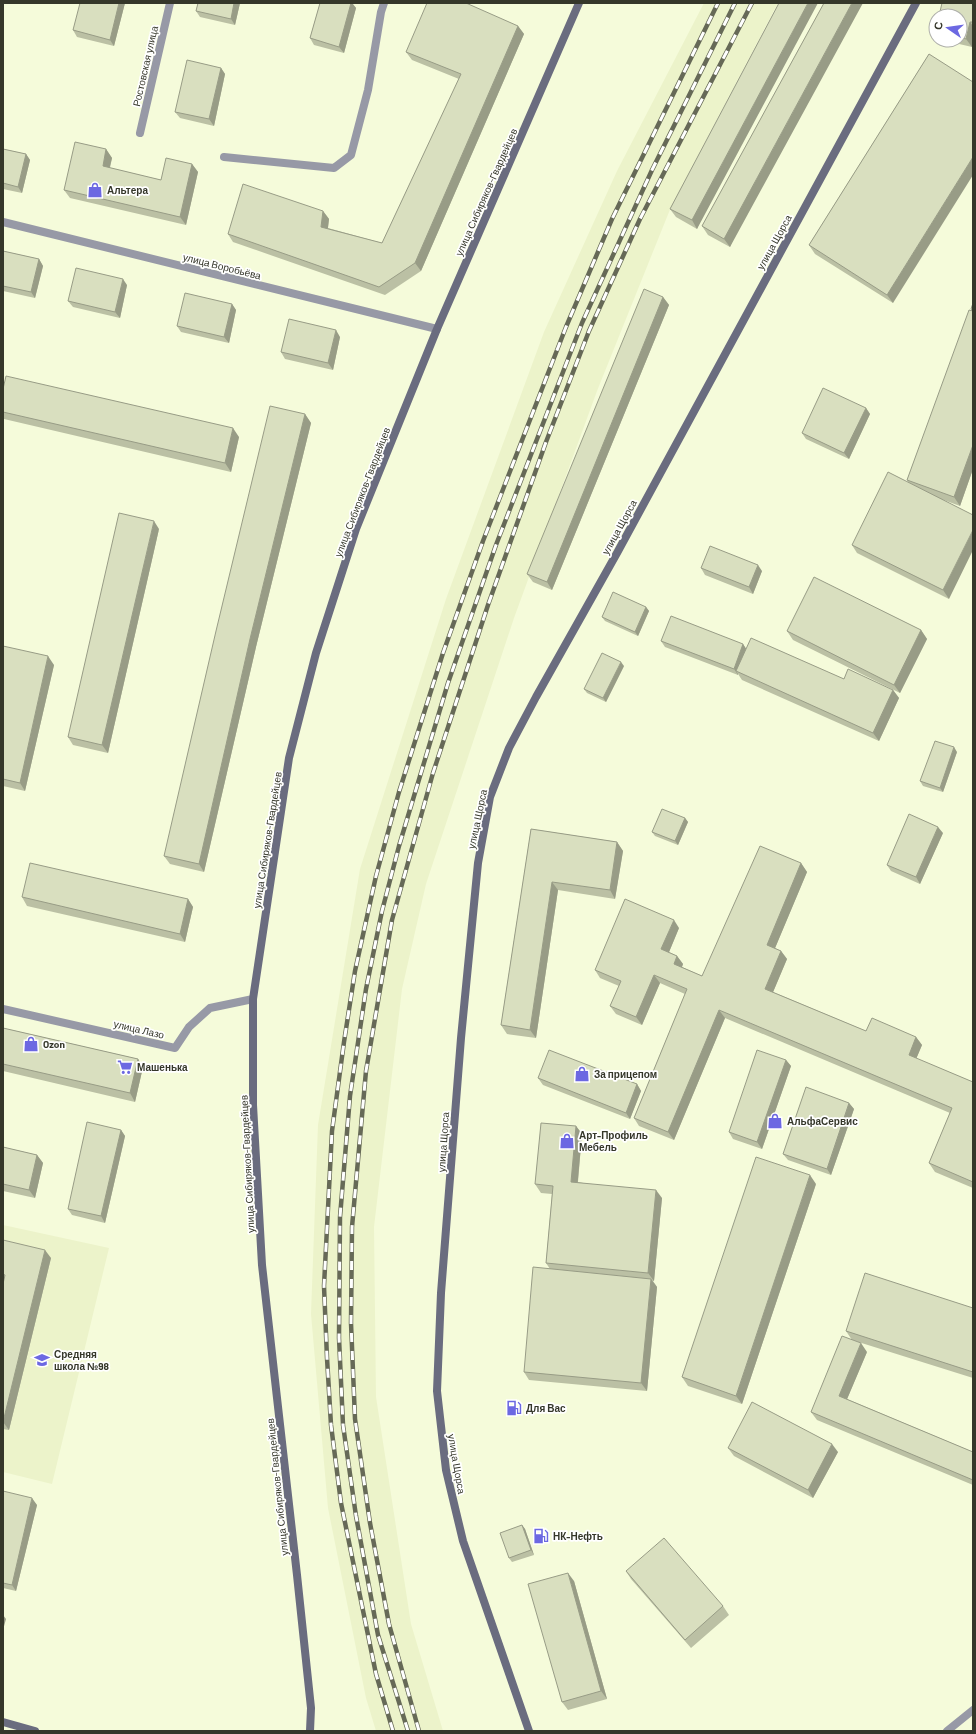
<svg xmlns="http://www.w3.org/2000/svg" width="976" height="1734" font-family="Barlow,sans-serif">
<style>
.built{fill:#ecf3ca}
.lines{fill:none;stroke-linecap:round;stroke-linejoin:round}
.street{stroke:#9799a6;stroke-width:8}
.secondary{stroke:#6a6c7f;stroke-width:8}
.rail-casing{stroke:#666957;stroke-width:4.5}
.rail{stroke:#fff;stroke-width:3;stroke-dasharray:9;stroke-linecap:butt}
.wall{fill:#bbc0a4}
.shaded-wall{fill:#989c86}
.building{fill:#d9dfbf;stroke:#989c86}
.labels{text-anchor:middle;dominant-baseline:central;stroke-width:3.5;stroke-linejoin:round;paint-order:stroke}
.street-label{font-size:10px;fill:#35372a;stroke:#fff}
.poi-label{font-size:10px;font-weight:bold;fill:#35372a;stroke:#fff;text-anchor:start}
</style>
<rect width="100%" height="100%" fill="#f5fbda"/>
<path class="built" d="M704,3H778L671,207L597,391L514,618L426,884L402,989L374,1227L376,1397L411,1624L443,1731H376L366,1698L328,1508L311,1314L318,1125L360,869L446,599L544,332L617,171Z
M3,1225L109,1248L52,1484L3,1472Z"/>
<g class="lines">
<path class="street" d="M140,133L170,3
M224,157L334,168L351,155L368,90L381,12L384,3
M3,222L437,329
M3,1009L175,1048L189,1027L210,1008L253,999
M947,1731L973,1710"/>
<path class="secondary" d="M3,1722L35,1731
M310,1731L311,1708L297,1575L262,1265L253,1105V999L289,758L316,653L356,529L437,329L579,3
M529,1731L463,1541L446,1470L437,1391L441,1293L461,1038L478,863L490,797L509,748L536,697L617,553L916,3"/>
<g class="rail-casing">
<path id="rail" d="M393,1731L376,1674L341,1503L331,1425L327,1358L324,1286L332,1131L344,1042L355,971L376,876L399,792L443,653L483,541L566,327L612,219L718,3
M408,1731L378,1635L356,1516L343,1425L339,1338L340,1217L350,1096L366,989L382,911L399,846L448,683L496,545L582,323L652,170L735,3
M419,1731L389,1624L370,1523L355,1419L351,1323L352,1227L366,1071L392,920L433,773L488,605L546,442L589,331L640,219L752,3"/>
</g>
<use href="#rail" class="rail"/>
</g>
<path class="wall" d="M125,3L114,46L77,37L73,30Z
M198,3H240L235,25L200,17L196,11Z
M320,3H352L356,8L344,53L314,45L310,38Z
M779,3L697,229L676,217L670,209Z
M824,3L730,247L708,235L702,226Z
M973,3V43L972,47L942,40H960V16Z
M518,26L524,34L421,271L385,295L233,242L228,234L323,211L329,219L328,228L382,243L459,79L412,60L406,52Z
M929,54L893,303L815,254L809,245Z
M221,68L225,74L214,126L180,118L175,112Z
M3,149L26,154L30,160L22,193L3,189Z
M106,149L112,158L110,168L161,180L192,164L198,172L186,225L70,198L64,190Z
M3,251L39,259L43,266L35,298L3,291Z
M127,285L120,318L73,307L68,301Z
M663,297L669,305L552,590L533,582L527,574Z
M973,303V469L960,506L941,499L949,599L857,553L852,545L908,482L907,480L972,311L971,309Z
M232,304L236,310L229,343L181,332L177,326Z
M340,337L333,370L285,359L281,352Z
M3,389L239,437L231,472L4,419L3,418Z
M866,408L870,414L849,459L806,439L802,433Z
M305,414L311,423L256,647L204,872L170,864L164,856Z
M159,529L108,753L73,745L68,737Z
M701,568L762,571L753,594L705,575Z
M646,607L649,611L638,636L605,621L602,617Z
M921,630L927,639L900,693L793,640L787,631Z
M661,641L743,644L746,649L844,679L893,690L899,698L879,741L742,680L738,674V675L665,647Z
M3,646L54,665L25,791L3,786Z
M624,666L606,702L587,693L584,689Z
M957,752L943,792L923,786L920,781Z
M685,818L688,822L678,845L655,836L652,832Z
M531,829L617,842L623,851L615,899L558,890L536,1038L507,1034L501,1025Z
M943,833L920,884L891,871L887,865Z
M801,863L807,872L775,948L781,951L787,959L773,992L866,1031L916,1037L922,1045L916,1059L973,1082V1188L935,1172L929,1163L950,1113L725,1018L674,1140L639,1126L634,1118L685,994L660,983L642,1025L616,1014L610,1006L619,986L600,978L595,970L679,928L669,952L677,956L683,964L682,967L702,976Z
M22,897L188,899L193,907L185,942L27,906Z
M3,1028L138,1059L143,1067L135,1102L3,1071Z
M786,1060L791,1066L762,1149L733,1139L729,1132Z
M538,1078L637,1084L641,1091L630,1119L543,1085Z
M849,1103L854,1109L831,1175L788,1160L783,1154Z
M576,1126L582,1134L578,1182L662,1198L654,1281H653L657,1287L647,1391L529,1380L524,1372L550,1269L546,1263L552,1194L541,1193L535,1184Z
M121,1130L125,1136L105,1223L72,1215L68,1209Z
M3,1147L37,1155L43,1163L35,1198L3,1191Z
M816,1184L742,1404L688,1386L682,1377Z
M3,1240L51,1258L9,1430L3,1429V1284L4,1281H3Z
M973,1308V1378L852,1340L846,1331Z
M867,1352L847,1399L973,1452V1485L817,1420L811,1412Z
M728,1448L838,1452L813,1498L734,1456Z
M3,1491L37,1505L16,1591L3,1588Z
M522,1525L525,1529L534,1555L512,1562L509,1558Z
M626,1571L723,1606L729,1615L691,1648L631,1579Z
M574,1581L607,1699L568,1710L562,1702Z"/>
<path class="shaded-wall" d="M119,3H125L114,46L110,40Z
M234,3H240L235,25L231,19Z
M351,3H352L356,8L344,53L339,47Z
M808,3H818L697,229L692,220Z
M852,3H863L730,247L724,239Z
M970,22L973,26V43L972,47L966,39Z
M518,26L524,34L421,271L415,263Z
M221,68L225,74L214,126L209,119Z
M106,149L112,158L108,174L103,166Z
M26,154L30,160L22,193L18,187Z
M973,157V175L893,303L887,295Z
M192,164L198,172L186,225L180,217Z
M323,211L329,219L327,235L321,227Z
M39,259L43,266L35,298L31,292Z
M123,279L127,285L120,318L115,312Z
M663,297L669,305L552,590L547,582Z
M232,304L236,310L229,343L224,337Z
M336,330L340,337L333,370L328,363Z
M866,408L870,414L849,459L844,453Z
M305,414L311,423L256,647L204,872L199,864L250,639Z
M233,428L239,437L231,472L225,463Z
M973,445V469L960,506L954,497Z
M154,521L159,529L108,753L102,745Z
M973,530V550L949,599L943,590Z
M758,565L762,571L753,594L749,587Z
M646,607L649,611L638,636L635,632Z
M921,630L927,639L900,693L894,685Z
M743,644L747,650L736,671L738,674V675L734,669Z
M48,656L54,665L25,791L20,783Z
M621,662L624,666L606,702L603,698Z
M893,690L899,698L879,741L873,733Z
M954,747L957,752L943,792L940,788Z
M685,818L688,822L678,845L675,841Z
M938,827L943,833L920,884L916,877Z
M617,842L623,851L615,899L610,890Z
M801,863L807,872L773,953L767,945Z
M552,882L558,890L536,1038L530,1030Z
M188,899L193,907L185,942L180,934Z
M674,920L679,928L667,957L661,949Z
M781,951L787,959L771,997L765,989Z
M677,956L683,964L680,972L674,964Z
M654,975L660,983L642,1025L636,1017Z
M719,1010L725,1018L674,1140L668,1132Z
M916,1037L922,1045L914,1064L909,1055Z
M138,1059L143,1067L135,1102L130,1093Z
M786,1060L791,1066L762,1149L757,1142Z
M637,1084L641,1091L630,1119L626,1113Z
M849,1103L854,1109L831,1175L827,1169Z
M576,1126L582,1134L577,1190L571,1182Z
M121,1130L125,1136L105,1223L101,1216Z
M37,1155L43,1163L35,1198L29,1190Z
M810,1175L816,1184L742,1404L736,1396Z
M656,1190L662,1198L654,1281L648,1273Z
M45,1250L51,1258L9,1430L3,1422Z
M651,1279L657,1287L647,1391L641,1383Z
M861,1343L867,1352L845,1404L839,1396Z
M832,1444L838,1452L813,1498L808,1490Z
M32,1498L37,1505L16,1591L12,1585Z
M522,1525L525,1529L534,1555L531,1550Z
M568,1573L574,1581L607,1699L601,1691Z
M3,1615L6,1619L3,1630Z"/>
<path class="building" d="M80,3H119L110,40L73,30Z
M198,3H234L231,19L196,11Z
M320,3H351L339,47L310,38Z
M427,3H466L518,26L415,263L379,287L228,234L243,184L323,211L321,227L382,243L461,74L406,52Z
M779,3H808L692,220L670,209Z
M824,3H852L724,239L702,226Z
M942,3H973V22H970L966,39L960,37V16H939Z
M929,54L973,82V157L887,295L809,245Z
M187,60L221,68L209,119L175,112Z
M75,142L106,149L103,166L161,180L166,158L192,164L180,217L64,190Z
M3,149L26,154L18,187L3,183Z
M3,251L39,259L31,292L3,286Z
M76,268L123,279L115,312L68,301Z
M644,289L663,297L547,582L527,574Z
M185,293L232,304L224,337L177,326Z
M973,303V310L971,309Z
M969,310L973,311V445L954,497L907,480Z
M289,319L336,330L328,363L281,352Z
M6,376L233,428L225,463L3,412V389Z
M823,388L866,408L844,453L802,433Z
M270,406L305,414L250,639L199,864L164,856L216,631Z
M888,472L973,515V530L943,590L852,545Z
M119,513L154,521L102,745L68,737Z
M710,546L758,565L749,587L701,568Z
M814,577L921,630L894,685L787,631Z
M613,592L646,607L635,632L602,617Z
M671,616L743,644L734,669L661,641Z
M751,638L844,679L848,669L893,690L873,733L736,671Z
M3,646L48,656L20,783L3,779Z
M602,653L621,662L603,698L584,689Z
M935,741L954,747L940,788L920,781Z
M662,809L685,818L675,841L652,832Z
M909,814L938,827L916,877L887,865Z
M531,829L617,842L610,890L552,882L530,1030L501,1025Z
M760,846L801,863L767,945L781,951L765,989L866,1031L872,1018L916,1037L909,1055L973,1082V1182L929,1163L952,1108L719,1010L668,1132L634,1118L687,989L654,975L636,1017L610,1006L621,981L595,970L625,899L674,920L661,949L677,956L674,964L702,976Z
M30,863L188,899L180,934L22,897Z
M3,1028L138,1059L130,1093L3,1064Z
M549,1050L637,1084L626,1113L538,1078Z
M757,1050L786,1060L757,1142L729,1132Z
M806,1087L849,1103L827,1169L783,1154Z
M87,1122L121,1130L101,1216L68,1209Z
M541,1123L576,1126L571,1182L656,1190L648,1273L546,1263L553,1186L535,1184Z
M3,1147L37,1155L29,1190L3,1184Z
M756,1157L810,1175L736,1396L682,1377Z
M3,1240L45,1250L3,1422V1284L5,1275L3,1274Z
M533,1267L651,1279L641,1383L524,1372Z
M865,1273L973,1308V1372L846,1331Z
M842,1336L861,1343L839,1396L973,1452V1480L811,1412Z
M752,1402L832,1444L808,1490L728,1448Z
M3,1491L32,1498L12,1585L3,1583Z
M522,1525L531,1550L509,1558L500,1533Z
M664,1538L723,1606L685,1640L626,1571Z
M568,1573L601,1691L562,1702L528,1584Z"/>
<defs>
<g id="shop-bare" transform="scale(1.2)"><path d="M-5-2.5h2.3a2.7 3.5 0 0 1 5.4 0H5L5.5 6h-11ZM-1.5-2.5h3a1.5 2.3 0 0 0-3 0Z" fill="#6c68e2" stroke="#fff" stroke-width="2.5" paint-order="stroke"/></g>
<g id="supermarket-bare" transform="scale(1.2)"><path d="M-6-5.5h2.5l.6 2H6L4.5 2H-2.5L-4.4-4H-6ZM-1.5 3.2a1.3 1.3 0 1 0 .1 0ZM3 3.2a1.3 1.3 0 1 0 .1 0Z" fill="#6c68e2" stroke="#fff" stroke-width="2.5" paint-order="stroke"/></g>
<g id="school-bare" transform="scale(1.2)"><path d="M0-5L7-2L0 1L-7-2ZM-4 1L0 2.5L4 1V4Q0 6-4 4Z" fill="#6c68e2" stroke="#fff" stroke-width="2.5" paint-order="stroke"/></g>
<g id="fuel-bare" transform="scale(1.2)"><path d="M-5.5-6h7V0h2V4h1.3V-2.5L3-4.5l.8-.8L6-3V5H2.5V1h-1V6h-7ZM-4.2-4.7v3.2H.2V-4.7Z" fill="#6c68e2" stroke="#fff" stroke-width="2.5" paint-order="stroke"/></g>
</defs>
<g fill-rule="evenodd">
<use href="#shop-bare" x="95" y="190"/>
<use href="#shop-bare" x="31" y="1044"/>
<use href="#supermarket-bare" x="125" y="1067"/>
<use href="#shop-bare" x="582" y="1074"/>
<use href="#shop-bare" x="775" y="1121"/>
<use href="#shop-bare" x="567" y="1141"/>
<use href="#school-bare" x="42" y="1360"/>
<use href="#fuel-bare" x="514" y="1408"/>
<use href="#fuel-bare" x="541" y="1536"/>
</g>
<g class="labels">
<g class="street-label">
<text transform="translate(145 66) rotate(-77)">Ростовская улица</text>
<text transform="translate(486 192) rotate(-66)">улица Сибиряков-Гвардейцев</text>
<text transform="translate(774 242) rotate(-61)">улица Щорса</text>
<text transform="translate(222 266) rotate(14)">улица Воробьёва</text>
<text transform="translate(362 492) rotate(-69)">улица Сибиряков-Гвардейцев</text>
<text transform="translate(619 527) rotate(-61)">улица Щорса</text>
<text transform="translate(477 819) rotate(-78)">улица Щорса</text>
<text transform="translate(267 840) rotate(-81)">улица Сибиряков-Гвардейцев</text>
<text transform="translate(139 1029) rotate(13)">улица Лазо</text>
<text transform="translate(443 1142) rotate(-86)">улица Щорса</text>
<text transform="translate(247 1164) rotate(-93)">улица Сибиряков-Гвардейцев</text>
<text transform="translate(457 1464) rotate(80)">улица Щорса</text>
<text transform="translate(277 1487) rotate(-96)">улица Сибиряков-Гвардейцев</text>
</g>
<g class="poi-label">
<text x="107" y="190">Альтера</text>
<text x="43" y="1044">Ozon</text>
<text x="137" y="1067">Машенька</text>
<text x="594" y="1074">За прицепом</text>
<text x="787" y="1121">АльфаСервис</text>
<text x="579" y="1135">Арт-Профиль<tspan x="579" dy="12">Мебель</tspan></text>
<text x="54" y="1354">Средняя<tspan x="54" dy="12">школа №98</tspan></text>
<text x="526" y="1408">Для Вас</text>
<text x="553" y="1536">НК-Нефть</text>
</g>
</g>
<rect width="976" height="1734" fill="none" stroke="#35372a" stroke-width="8"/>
<g transform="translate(948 28) rotate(283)"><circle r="19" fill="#ffffff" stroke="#aeafaa"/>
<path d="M0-3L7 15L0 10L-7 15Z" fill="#6c68e2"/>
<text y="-6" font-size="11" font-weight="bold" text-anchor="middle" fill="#35372a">С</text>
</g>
</svg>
